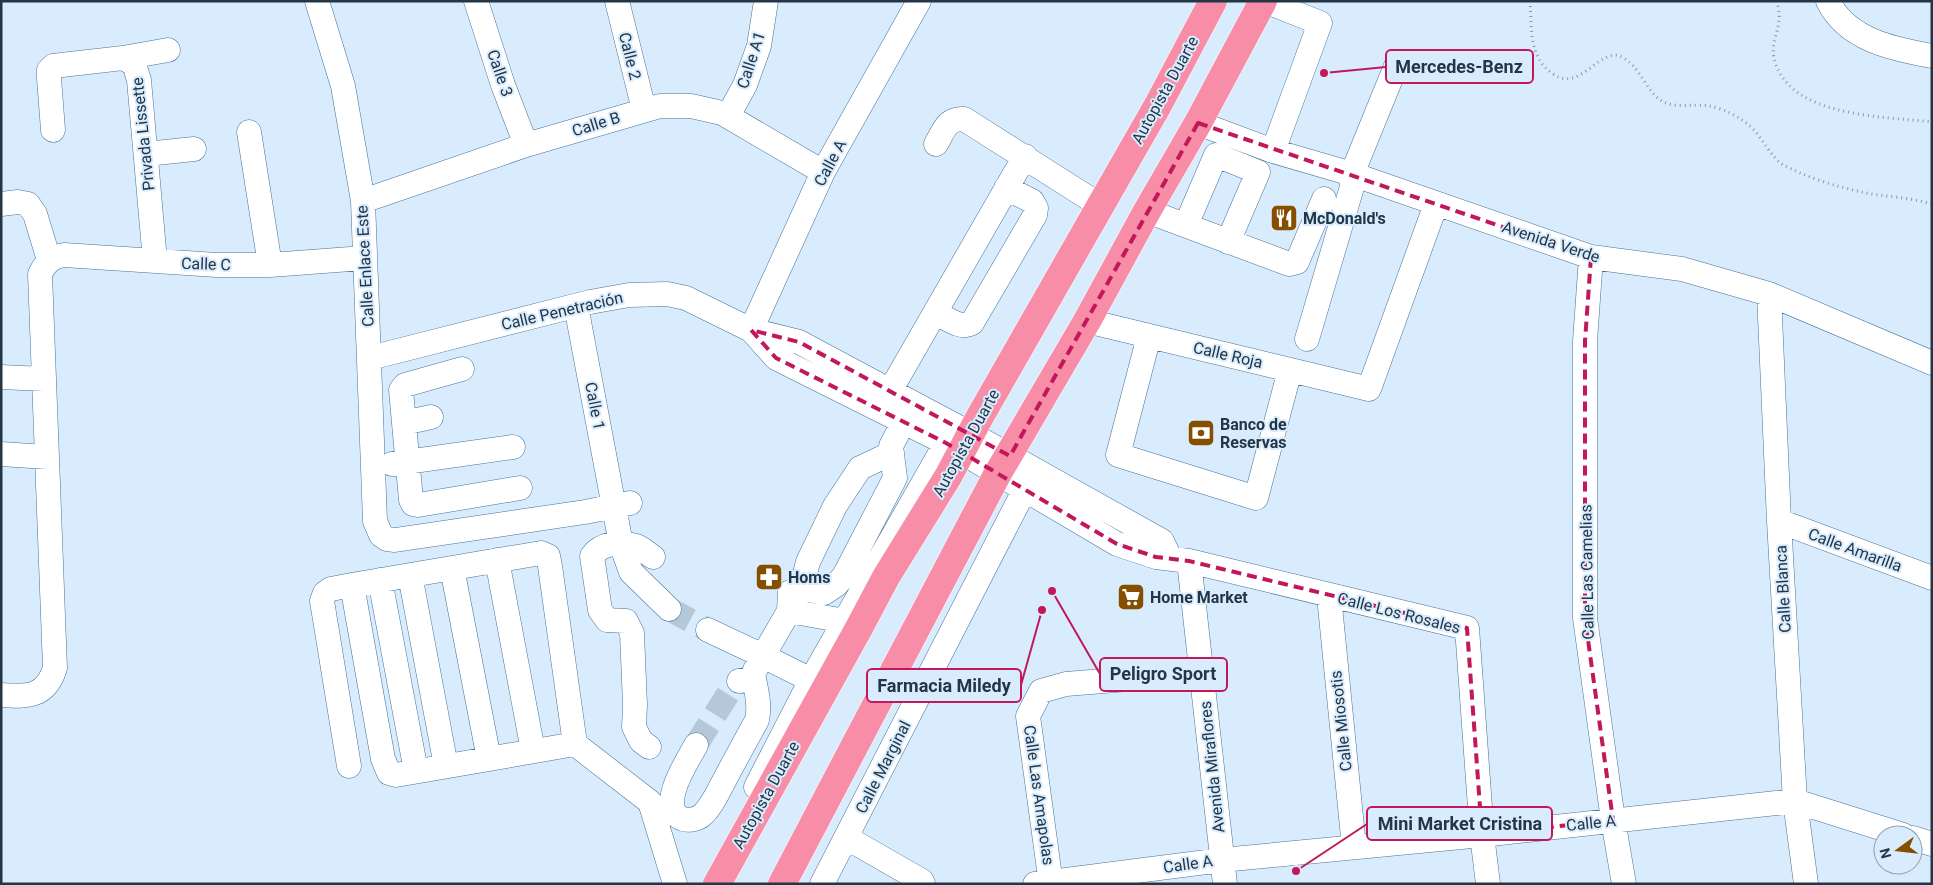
<svg xmlns="http://www.w3.org/2000/svg" width="1933" height="885" font-family="Roboto,sans-serif">
<style>
.lines{fill:none;stroke-linecap:round;stroke-linejoin:round}
.minor-tunnel{stroke:#b4c8d9;stroke-width:24;stroke-dasharray:24 12;stroke-linecap:butt}
.minor-casing{stroke:#457299;stroke-width:25}
.highway-casing{stroke:#fff;stroke-width:29}
.path{stroke:#8599aa;stroke-width:3;stroke-dasharray:1 4;stroke-linecap:butt}
.minor{stroke:#fff;stroke-width:24}
.highway{stroke:#f78da6;stroke-width:28}
.marked{fill:none;stroke:#c2185b;stroke-width:4;stroke-dasharray:10 6;stroke-linejoin:round}
.labels{text-anchor:middle;dominant-baseline:central;stroke-width:4;stroke-linejoin:round;paint-order:stroke}
.street-label{font-size:16px;fill:#223647;stroke:#d9ecfd}
.poi-label{font-size:16px;font-weight:bold;fill:#223647;stroke:#d9ecfd;text-anchor:start}
.leader{fill:none;stroke:#c2185b;stroke-width:2}
.callout-dot{fill:#c2185b;stroke:#d9ecfd;stroke-width:2}
.callout{fill:#d9ecfd;stroke:#c2185b;stroke-width:2}
.callout-label{font-size:18px;text-anchor:middle;font-weight:bold;fill:#223647}
</style>
<rect width="100%" height="100%" fill="#d9ecfd"/>
<g class="lines">
<path class="minor-tunnel" d="M669,609L708,630
M696,745L733,686L739,681"/>
<g class="minor-casing">
<path id="minor" d="M317,1L343,86L363,201L375,521L381,535L387,539L395,540L585,512L630,503
M476,1L503,85L526,145
M617,1L644,110
M1265,1L1320,23L1273,151
M1828,1C1847,40 1893,49 1932,56
M123,58L168,50
M728,116L745,85L759,46L766,1
M1198,123L1273,151L1352,174L1591,257L1682,269L1769,294L1932,363
M53,130L49,78V70L53,66L123,58L134,64L139,80L155,261
M249,132L270,265
M936,144C944,131 946,118 964,119L1101,206
M146,154L194,149
M363,201L526,145L660,106H691L722,113L823,172
M1,204L18,202L28,204L35,214L49,260
M1147,211L1289,264L1297,262L1324,199
M1186,225L1216,155L1258,172L1228,242
M1591,257L1585,341V618L1613,820L1624,884
M1769,294L1779,521L1795,801L1806,884
M576,306L621,544L631,572L669,609
M936,313C947,318 961,330 972,323L1035,215L1036,208L1032,201L1006,188
M1087,321L1369,389L1436,204
M751,330L776,358L946,443L1117,544L1156,557L1189,561L1467,628L1482,835L1488,884
M751,330L823,172L919,1
M1149,336L1118,455L1256,498L1290,370
M1307,339L1352,187V174L1396,66
M370,358L590,302L629,295L667,294L686,298L751,330L799,342L971,434L1162,541L1170,558
M462,369L405,385L401,390L411,500L413,504L418,505L520,488
M1,377L44,379
M890,391L1025,156
M404,423L431,417
M1,454L47,457
M392,464L513,447
M1779,521L1932,578
M497,560L533,751
M1189,561L1225,884
M452,568L489,759
M410,575L446,766
M380,580L416,771
M352,585L383,759L389,773L396,775L575,744L650,802L675,884
M801,589L808,562L835,506L860,468L892,453
M1329,596L1354,847
M789,611L790,592L805,589L824,593L836,585L844,576L895,478L891,446L903,423
M708,630L763,656L755,670
M811,680L763,656L789,611L845,621
M1,695C28,697 46,697 55,668L40,274C46,262 52,257 64,255L217,265H270L364,258
M696,745C688,760 655,809 683,819C688,821 697,819 701,816C711,808 718,792 724,781C735,760 746,740 757,720C760,706 757,693 754,679L739,681
M649,747L641,741L634,727L635,705L632,633L626,621L607,620L600,610L592,556C601,543 620,541 636,546C642,548 648,554 653,557
M349,766L322,601L325,593L331,589L352,585L541,553L548,556L550,566L575,744
M756,787L811,680L946,443
M847,838L922,881L923,884
M1913,838L1932,844
M822,884L1025,489
M1035,884L1222,860L1482,835L1795,801L1903,835
M1051,884L1028,716L1041,691L1066,684L1202,673"/>
</g>
<g class="highway-casing">
<path id="highway" d="M717,884L859,628L886,577L949,475L978,420L1158,105L1213,1
M782,884L998,473L1087,321L1147,211L1198,123L1263,1"/>
</g>
<path class="path" d="M1530,1C1532,28 1528,57 1553,74C1582,94 1600,43 1624,58C1640,68 1645,88 1659,99C1673,110 1694,103 1710,106C1716,107 1723,110 1728,112C1739,117 1751,125 1758,135C1766,145 1772,157 1782,164C1802,176 1838,187 1861,192C1884,197 1909,197 1932,204
M1777,1C1778,7 1780,15 1779,20C1778,33 1771,44 1774,58C1788,118 1883,116 1932,122"/>
<use href="#minor" class="minor"/>
<use href="#highway" class="highway"/>
</g>
<path class="marked" d="M1198,123L1591,257L1585,341V618L1613,820L1482,835L1467,628L1189,561L1156,557L1117,544L946,443L776,358L751,330L799,342L1010,456Z"/>
<defs>
<g id="restaurant-square" transform="scale(1.4375)"><rect x="-9" y="-9" width="18" height="18" rx="4" fill="#864f00" stroke="#d9ecfd"/><path d="M-5-6h1v4h1v-4h1v4h1v-4h1v5L-1.5 .5V6h-2V.5L-5-1ZM5-6V6H3V1.5H1.5Q1.5-4 5-6Z" fill="#fff"/></g>
<g id="bank-square" transform="scale(1.4375)"><rect x="-9" y="-9" width="18" height="18" rx="4" fill="#864f00" stroke="#d9ecfd"/><path d="M-6-4H6V4H-6ZM0-2.3a2.3 2.3 0 1 0 0 4.6a2.3 2.3 0 1 0 0-4.6Z" fill="#fff"/></g>
<g id="pharmacy-square" transform="scale(1.4375)"><rect x="-9" y="-9" width="18" height="18" rx="4" fill="#864f00" stroke="#d9ecfd"/><path d="M-2-6h4v4h4v4h-4v4h-4v-4h-4v-4h4Z" fill="#fff"/></g>
<g id="supermarket-square" transform="scale(1.4375)"><rect x="-9" y="-9" width="18" height="18" rx="4" fill="#864f00" stroke="#d9ecfd"/><path d="M-6-5.5h2.5l.6 2H6L4.5 2H-2.5L-4.4-4H-6ZM-1.5 3.2a1.3 1.3 0 1 0 .1 0ZM3 3.2a1.3 1.3 0 1 0 .1 0Z" fill="#fff"/></g>
</defs>
<g fill-rule="evenodd">
<use href="#restaurant-square" x="1284" y="218"/>
<use href="#bank-square" x="1201" y="433"/>
<use href="#pharmacy-square" x="769" y="577"/>
<use href="#supermarket-square" x="1131" y="597"/>
</g>
<g class="labels">
<g class="street-label">
<text transform="translate(630 56) rotate(76)">Calle 2</text>
<text transform="translate(751 60) rotate(-72)">Calle A1</text>
<text transform="translate(500 73) rotate(71)">Calle 3</text>
<text transform="translate(1165 90) rotate(-61)">Autopista Duarte</text>
<text transform="translate(596 124) rotate(-17)">Calle B</text>
<text transform="translate(143 134) rotate(-96)">Privada Lissette</text>
<text transform="translate(830 163) rotate(-62)">Calle A</text>
<text transform="translate(1551 242) rotate(18)">Avenida Verde</text>
<text transform="translate(206 264) rotate(2)">Calle C</text>
<text transform="translate(365 266) rotate(-93)">Calle Enlace Este</text>
<text transform="translate(562 311) rotate(-13)">Calle Penetración</text>
<text transform="translate(1228 355) rotate(13)">Calle Roja</text>
<text transform="translate(595 406) rotate(79)">Calle 1</text>
<text transform="translate(966 443) rotate(-61)">Autopista Duarte</text>
<text transform="translate(1855 550) rotate(20)">Calle Amarilla</text>
<text transform="translate(1587 572) rotate(-91)">Calle Las Camelias</text>
<text transform="translate(1783 589) rotate(-93)">Calle Blanca</text>
<text transform="translate(1399 613) rotate(14)">Calle Los Rosales</text>
<text transform="translate(1341 721) rotate(-96)">Calle Miosotis</text>
<text transform="translate(883 767) rotate(-63)">Calle Marginal</text>
<text transform="translate(1212 767) rotate(-96)">Avenida Miraflores</text>
<text transform="translate(766 795) rotate(-61)">Autopista Duarte</text>
<text transform="translate(1039 795) rotate(82)">Calle Las Amapolas</text>
<text transform="translate(1591 823) rotate(-6)">Calle A</text>
<text transform="translate(1188 864) rotate(-8)">Calle A</text>
</g>
<g class="poi-label">
<text x="1303" y="218">McDonald's</text>
<text x="1220" y="424">Banco de<tspan x="1220" dy="18">Reservas</tspan></text>
<text x="788" y="577">Homs</text>
<text x="1150" y="597">Home Market</text>
</g>
</g>
<path class="leader" d="M1324 73L1386 67M1052 591L1100 674M1042 610L1021 685M1296 871L1367 824"/>
<g class="callout-dot">
<circle cx="1324" cy="73" r="5"/>
<circle cx="1052" cy="591" r="5"/>
<circle cx="1042" cy="610" r="5"/>
<circle cx="1296" cy="871" r="5"/>
</g>
<g class="callout">
<rect x="1386" y="50" width="147" height="33" rx="5"/>
<rect x="1100" y="658" width="127" height="33" rx="5"/>
<rect x="867" y="669" width="154" height="33" rx="5"/>
<rect x="1367" y="807" width="185" height="33" rx="5"/>
</g>
<g class="callout-label">
<text x="1459" y="73">Mercedes-Benz</text>
<text x="1163" y="680">Peligro Sport</text>
<text x="944" y="692">Farmacia Miledy</text>
<text x="1460" y="830">Mini Market Cristina</text>
</g>
<rect width="1933" height="885" fill="none" stroke="#223647" stroke-width="5"/>
<g transform="translate(1898 850) rotate(255)"><circle r="24" fill="#d9ecfd" stroke="#90a3b4"/>
<path d="M0-4L9 19L0 12L-9 19Z" fill="#864f00"/>
<text y="-8" font-size="14" font-weight="bold" text-anchor="middle" fill="#223647">N</text>
</g>
</svg>
